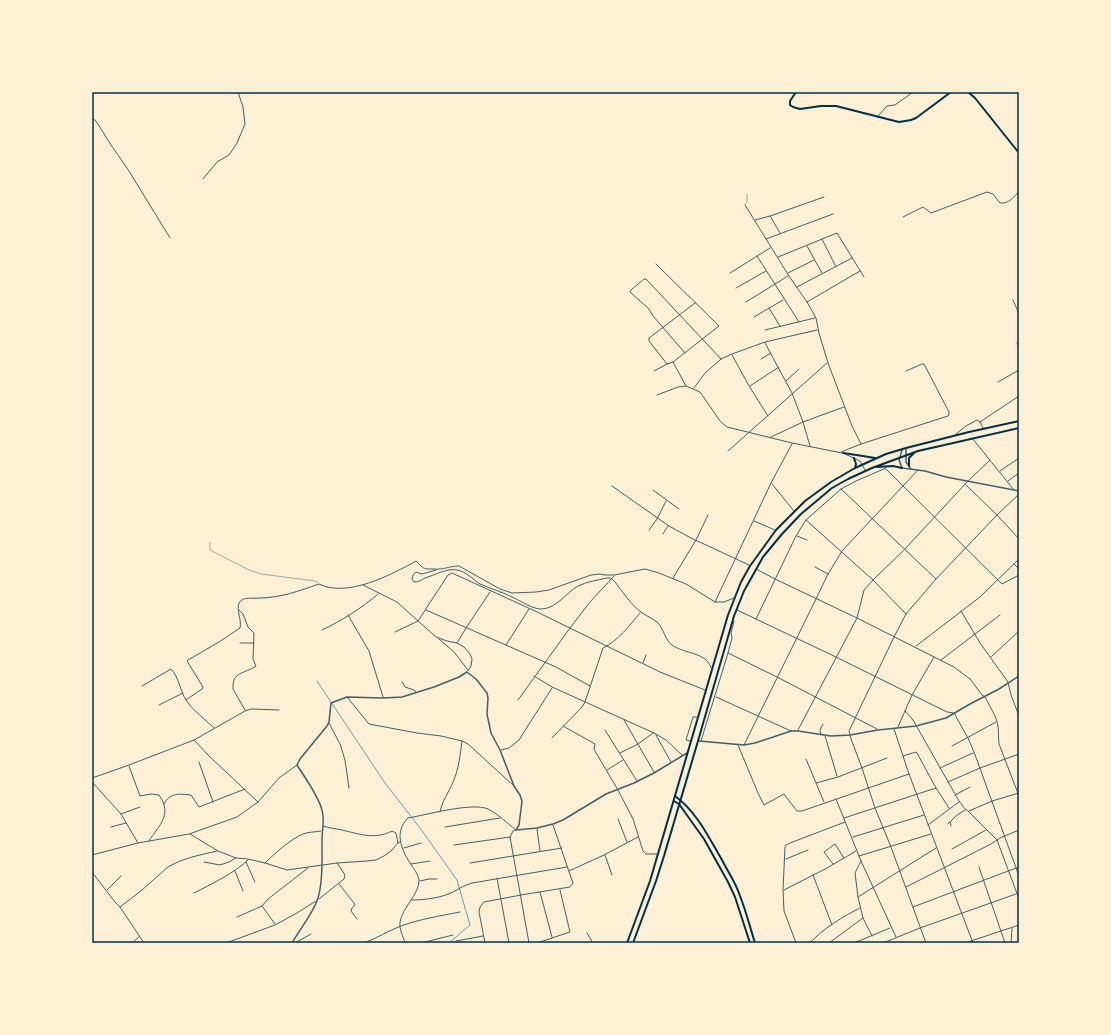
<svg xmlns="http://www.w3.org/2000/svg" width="1111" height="1035" font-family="'Varela Round',sans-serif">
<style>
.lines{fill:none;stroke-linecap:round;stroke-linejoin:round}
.stream{stroke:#669bbc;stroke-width:1}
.service{stroke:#3f606c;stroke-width:0.5}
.minor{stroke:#3f606c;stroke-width:1}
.tertiary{stroke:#3f606c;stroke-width:1.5}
.secondary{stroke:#003049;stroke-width:2}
.primary{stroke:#003049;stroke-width:2}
.neatline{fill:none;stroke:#003049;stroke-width:1.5}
</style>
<rect width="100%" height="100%" fill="#fdf0d5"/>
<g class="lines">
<path class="stream" d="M317,681L385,783L420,828L457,880L470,925L449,943"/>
<path class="service" d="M745,204L747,202V194
M210,543V550L249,570L261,574L315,581L318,583"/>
<path class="minor" d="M878,116L887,106L895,105L913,92
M92,118L96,121L111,145L129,171L170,238
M203,179L217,162L229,155L237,143L245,124L243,107L238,92
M745,205L789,276L807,302L816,318L819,333L828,363L852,426L861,444
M770,216L780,233
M903,217L923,207L931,213L987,192L993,194L1000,203C1009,204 1014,197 1019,191
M755,220L770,216L824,197
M766,239L833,214
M822,239L836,267
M807,246L822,273
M757,256L799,322
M778,257L837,233L864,277
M730,273L770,248
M788,273L814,260
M797,287L852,258
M736,288L766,271
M1013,300L1019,314
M746,302L788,276
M807,302L860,271
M769,308L780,326
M754,317L783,300
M765,330L815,318
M1019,341L1017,343L1019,349
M765,343L792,393L803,422L810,446
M685,353L653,316L649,309L630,292L631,290L644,279H646L721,359
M732,355L749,386L768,416
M761,359L771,353
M673,362L686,386
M667,364L649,341V338L695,303
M654,371L667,364L673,362L719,326L656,264
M786,381L799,369
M998,382L1019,370
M750,386L779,367
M694,388L705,373L721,359L732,354L765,342L817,330
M657,395L678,387L686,386L700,392L720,421L727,427L792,443L842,453
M980,422L1019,396
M956,434L966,426L977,420L980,422L984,430
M771,437L803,422L844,407
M972,438L1014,490
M728,451L827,363
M841,452L861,444L948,416L949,414V412L924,364H922L906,371
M845,454L860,461L865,470
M886,469L1002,584L1019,575
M1000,471L1019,458
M1008,481L1019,473
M772,484L794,511
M966,485L997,515L1019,539
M612,486L669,526L691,538L749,565
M841,489L936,579
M653,490L679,509
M806,520L873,580L906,614
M754,521L775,530
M649,530L657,519L666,501
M663,534L668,526
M797,536L807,540
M1014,564L1019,569
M815,567L828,574
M756,569L775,579L857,618L954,667L970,679L982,695L985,697C989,705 998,719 998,727C999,734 998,737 999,744L1019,796
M436,570L422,574L416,572L413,575L412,579L414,582C419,582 421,580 425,578C435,575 447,568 457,570C467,572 472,579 480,584C491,589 503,592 514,598C523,602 532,609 542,609C557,608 566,593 578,586C586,582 598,580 607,578H611L615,582C622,591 632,606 641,612C646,616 652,618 657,622C664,629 665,640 672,645C684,654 707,652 711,668
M673,578L696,540L708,515
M363,585L397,602L436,637L447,641L457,643L464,647L470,654L472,659L471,666L468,671
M715,602L771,483L792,444
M239,610L243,614L248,627L254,633L253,659L256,666C245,674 232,671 233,689L245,710
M426,610L556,667L590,686
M737,610L836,657L947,712L954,713L968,738L974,752L1019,876
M961,611L980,643L1008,682L1011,695L1019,716
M348,615L369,651L383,697
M756,619L796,536L806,520L841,489L856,481L886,468
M322,630C341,621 362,608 378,594
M395,632L418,621L448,575L452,573L535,611L660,672L705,690
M439,639L454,652L468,670
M240,643H254
M457,643L466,628L490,592
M506,645L529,609
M916,646L980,597L1019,559
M728,653L777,677L877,729
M991,657L1019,631
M941,660L1000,615
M643,663L646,655
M534,676L552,687L654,733L666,740L682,755
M402,682L405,687L414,690L416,692
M142,686L171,669C179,677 180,691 186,700C193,711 205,719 214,728
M347,697L369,724L417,733L441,736L462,741L468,744L514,786
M716,697L791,731
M186,700L202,689L203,687L187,661L188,660L219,642L240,628C242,620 236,610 239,603C243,596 253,599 259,598C280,598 299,591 319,584C347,598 391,575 416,561C424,569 423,569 433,569C444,570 449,566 459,566L500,589L512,593L536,592L549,590L591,575L600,574L605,575H614L645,569L659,573L686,584L715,602H724L734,598
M518,700L570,628L590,602L614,576
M159,705L183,693
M905,711L913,720L959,801L965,809L968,811L997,840L1019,899
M624,720L654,772
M329,723L340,744L345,760L349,788
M563,726L595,744L594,749L595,751L618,790L633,819L643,851L646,854H657
M898,727L912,695L934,657
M894,729L909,774L973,943
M605,730L637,781
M798,730L857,618L864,590L873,580L905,549L968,481L990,460
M656,735L671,762
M821,735L820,730L823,724
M825,736L837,776
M552,738L582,707L585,702L603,648C618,641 630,625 640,613
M194,740L209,756L258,802
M690,741L686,740L693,717H697
M701,741L728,653L732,638L731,633L734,621
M738,745L758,793L764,805L784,794L797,811H802L909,774
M744,745L816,599L827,576L842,551L918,470
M952,746L996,722
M501,750L509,748L519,740L552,688
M620,753L638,744L653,733
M903,756L916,752L917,753L936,788L949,808
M806,759L824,802
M199,762L213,802
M129,766L140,796L151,794L159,795C173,815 159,825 149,841
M940,768L973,753
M607,770L623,760
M92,778L129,765L194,740L245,711L251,709L279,710
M92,782L121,814L138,843
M948,782L980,768L1019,754
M816,783L838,777L887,758
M955,795L970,787
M836,799L861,861L896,937
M164,804C170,792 180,794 191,795L199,807L245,789
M969,811L992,801L1019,793
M440,812C442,801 449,792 453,782C459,769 460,755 462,741
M121,814L140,807
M844,818L936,788
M618,819L627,842
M950,822L951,826
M948,824L957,815L965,810
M928,825L959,802
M323,826C330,828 336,829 342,830C359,834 375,840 392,831L396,833L398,843
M111,827L126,823
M445,827L500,818
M537,829L540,851
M190,834L218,851L236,858L248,859L265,863L287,870L337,863L367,861L376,860L384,856L391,851L398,843L400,842
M853,837L924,815
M454,845L510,837
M404,848L421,843
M952,849L986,830
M92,855L138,843L189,834L237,817L258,802L279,778L297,765
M605,855L612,875
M859,856L931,834
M786,859L808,850
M861,861L855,873L858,897L863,918L872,936
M204,862L220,865L229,862L236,858
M246,862L255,882
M265,863C274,854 291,839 303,834C308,832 315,832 321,831
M470,863L562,848
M411,864L430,861
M833,864L824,852L835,844L844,858
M979,867L1005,943
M235,871L243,891
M569,871L604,855L638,837
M92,872L115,902L120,907L144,943
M813,875L832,925
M497,878L509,943
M420,881L429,879H437
M339,884L354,903L355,905L352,908L351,911L357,919
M906,887L991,844L1000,838L1019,830
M107,890L121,876
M784,890L827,868L856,851
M540,892L552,937
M194,893C210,885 236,872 248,860
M858,897L936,848
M319,899L344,879L345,875L337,863
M411,900C425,900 442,898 455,891C460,888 465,885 472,883L567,867
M262,906L275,924
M120,907L142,890L168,867C183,858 200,855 217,851
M913,907L1019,867
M237,917L262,906L268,899L308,868
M587,933L593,943
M132,943L139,937
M226,943L275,925L297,913L316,901
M295,943L311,934
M364,943C377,938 388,931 401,926C420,919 440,916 460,912
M405,943C403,936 399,929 400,922C402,908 420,893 419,880C418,874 414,869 410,863C401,849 394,832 408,818C426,815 472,802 488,809C498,814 507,823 516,830L513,831L510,837L529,943
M421,943L453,935
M456,943V941L483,936
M485,943L479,912L480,907L484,902L521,895L570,887L573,883L553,825
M537,943L570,932L560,890
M796,943L784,911L783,890L785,847L786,845L790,843L845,822
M810,943C822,929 844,916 860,908
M829,943L863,918
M854,943L890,928
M883,943L920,928L1016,894
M926,943L891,847L875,808L862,768L851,739L849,731L894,637L906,614L936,579L997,515L1019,494
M965,943L1019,925
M1011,943L1012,928"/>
<path class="tertiary" d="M906,449V462L911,469
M902,450L899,460L902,468L925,471L946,477L1019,491
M699,741L744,745L755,743L791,731H798L831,736L850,735L878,730L916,726L946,718L970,704L999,689L1019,676
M516,830L537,828L553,824L563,820L606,794L634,783L654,773L687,753
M292,943C300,929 311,916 317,901C323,885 322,858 322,840C322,830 325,820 322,810C318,795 305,778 297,765L300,759L327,726L329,722L331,703L347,697L383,698L402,697L434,687L459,677L467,672L476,679L487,693L488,698L487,714L491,733L500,750L514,786L520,795L522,801L519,825L516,830"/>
<path class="secondary" d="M675,796C697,812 709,838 722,860C728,872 736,883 740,896C746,911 750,927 755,943
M674,801L679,804L704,839L728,882L735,897L750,943"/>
<path class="primary" d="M796,92L790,101V105L793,107L800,109L821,106H836L899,122L911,120L916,118L951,92
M968,92L975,98L1019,153
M843,453L863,456L875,458
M854,458L856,464L855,468
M909,466V458L914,453
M877,467L893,466L902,468
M627,943L650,881L728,615L741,582L750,566L776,530L805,501L831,482L855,468L886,454L906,448L969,432L1019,421
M633,943L656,881L664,856L698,741L734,616L744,591L763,557L782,534L801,514L832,488L848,479L872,468L918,451L1019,428"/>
</g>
<rect width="1111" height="1035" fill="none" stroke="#fdf0d5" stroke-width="186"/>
<rect x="93" y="93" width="925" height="849" class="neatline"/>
</svg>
